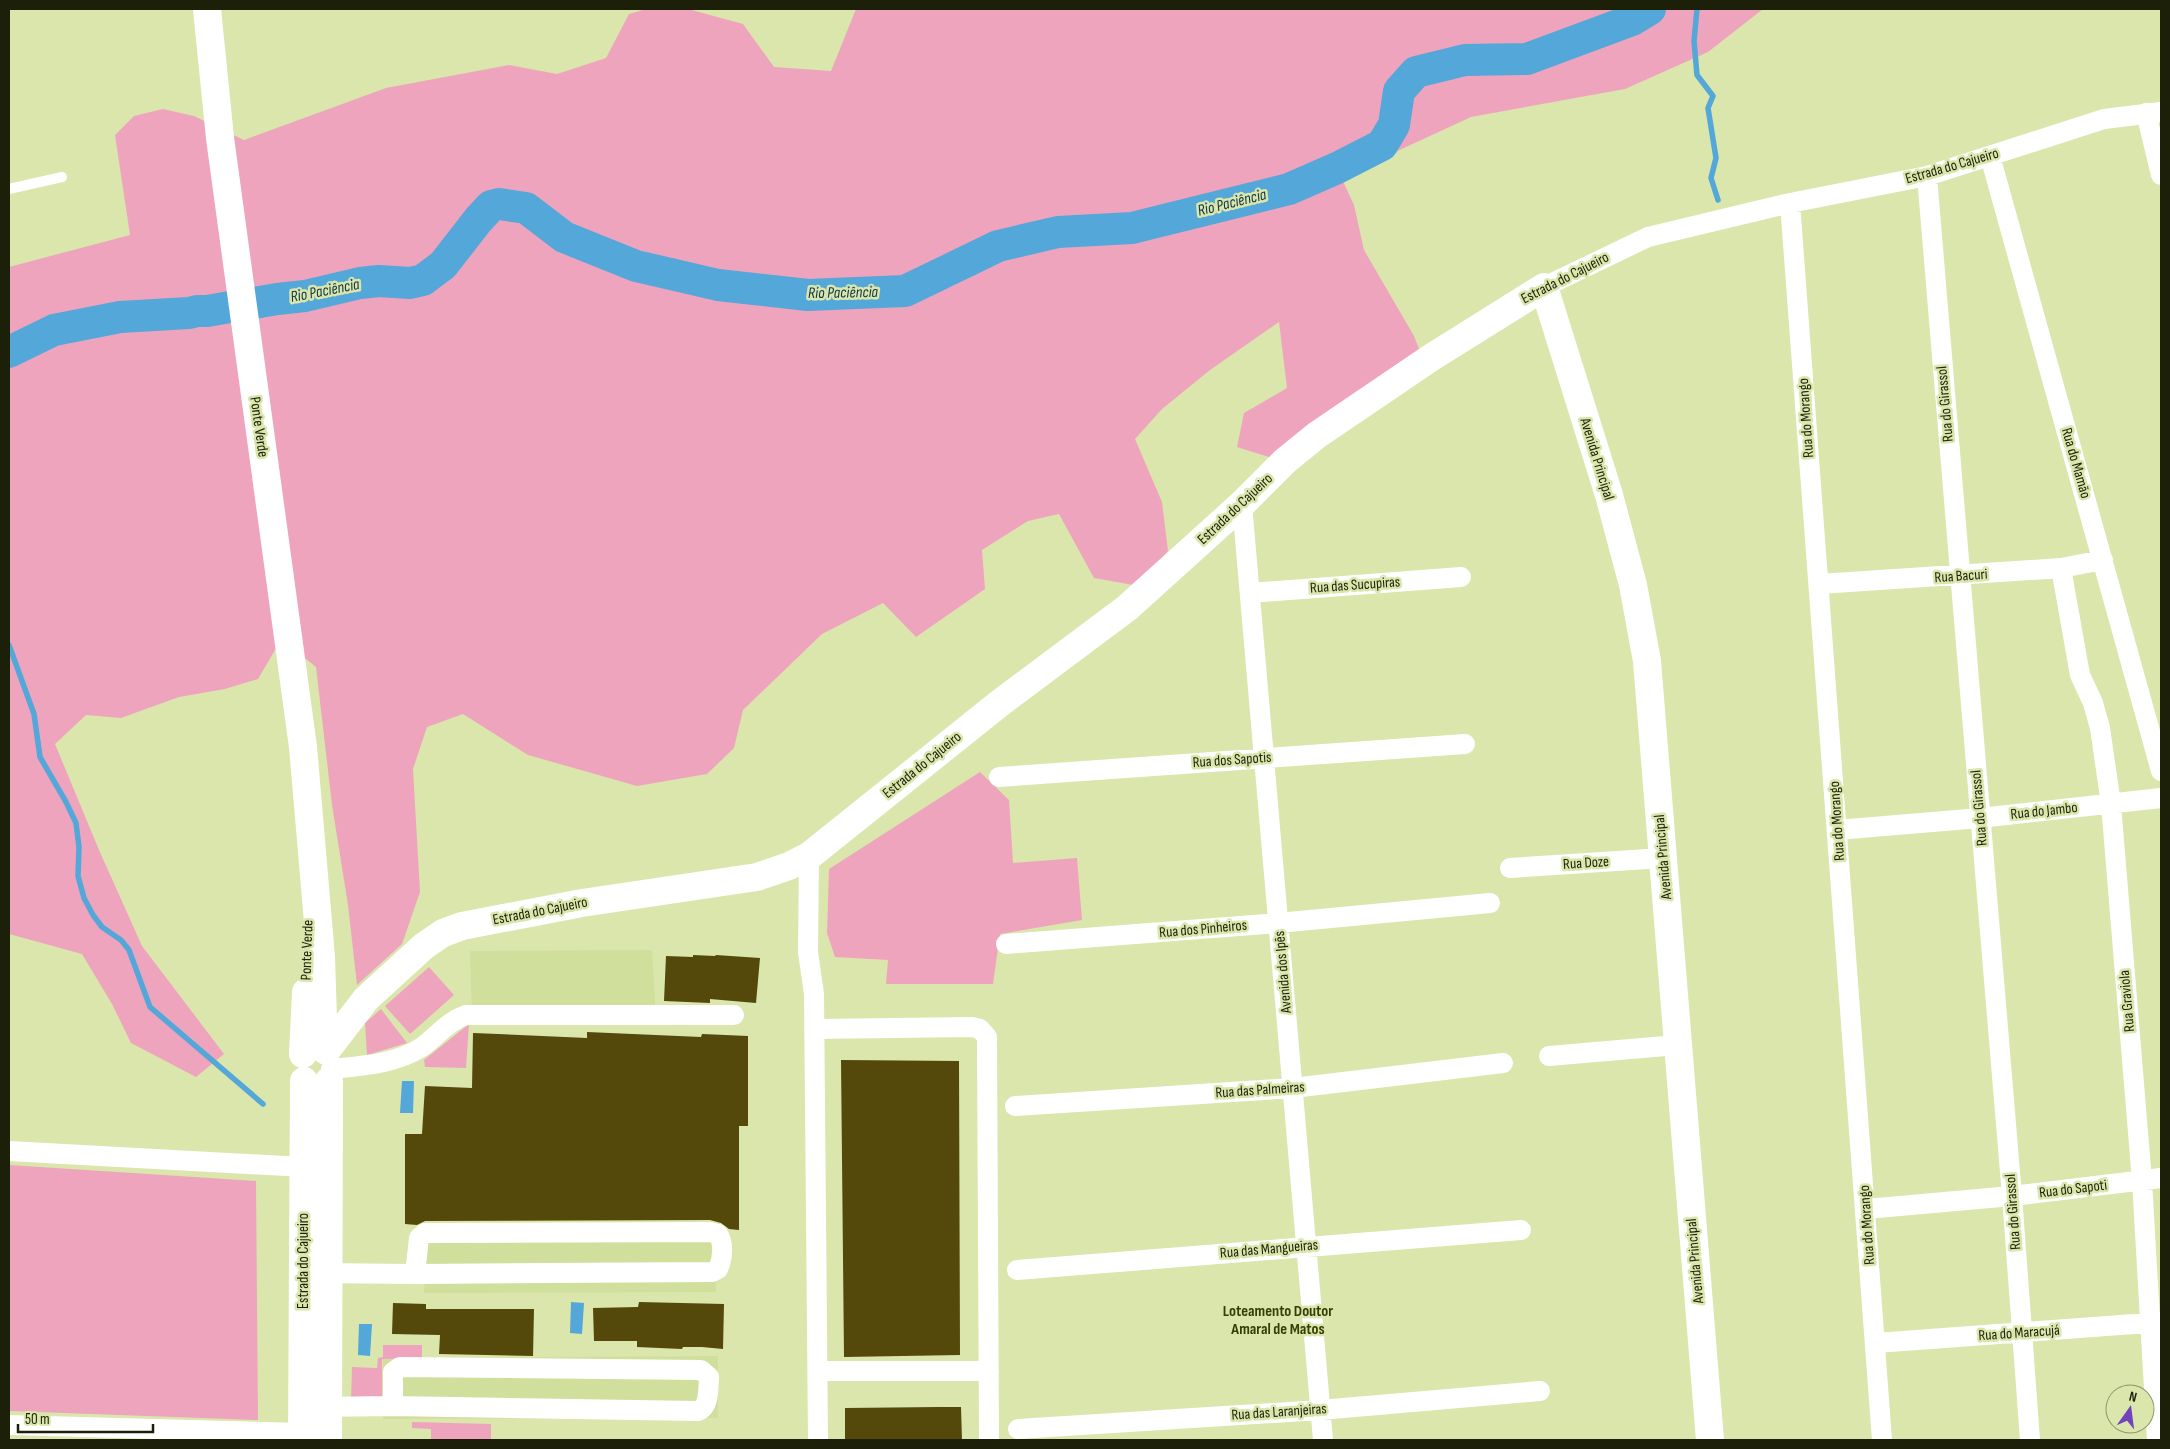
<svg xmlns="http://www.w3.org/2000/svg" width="2170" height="1449" font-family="'Sofia Sans Condensed',sans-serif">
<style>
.built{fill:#d1df9d}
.green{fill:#efa4be}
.water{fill:#53a7d9}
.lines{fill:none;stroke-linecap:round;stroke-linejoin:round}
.stream{stroke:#53a7d9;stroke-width:5.5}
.river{stroke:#53a7d9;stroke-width:32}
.building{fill:#54480b}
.lane{stroke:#fff;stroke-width:10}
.street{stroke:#fff;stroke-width:20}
.secondary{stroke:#fff;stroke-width:28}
.labels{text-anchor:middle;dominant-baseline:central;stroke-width:5;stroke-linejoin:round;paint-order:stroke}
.street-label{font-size:15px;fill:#1c2009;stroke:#dae6ac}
.water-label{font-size:16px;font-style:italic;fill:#0d3348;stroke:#dae6ac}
.neighbourhood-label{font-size:16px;font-weight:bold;fill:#363e03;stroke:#dae6ac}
</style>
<rect width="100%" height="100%" fill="#dae6ac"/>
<path class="built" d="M652,950L656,1018L472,1020L470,951Z
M715,1233L716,1292L424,1293L428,1234Z
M718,1356V1418L383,1419V1358Z"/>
<path class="green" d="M646,9H688L743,24L774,67L831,71L856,9H1763L1708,52L1625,89L1471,117L1341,177L1354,205L1364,250L1414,336L1421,354L1272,458L1237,447L1244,413L1287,388L1279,322L1210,370L1162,409L1135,439L1162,502L1168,551L1139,586L1094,578L1059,514L1028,521L982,550L985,589L916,637L883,603L822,634L743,710L734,748L707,774L637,786L528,755L463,714L427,727L413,769L420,892L402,944L357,985L348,905L332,805L316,667L285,642L275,650L258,679L225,689L179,697L121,718L86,715L55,744L99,850L142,946L224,1054L196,1077L131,1043L112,1004L82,954L9,934V267L130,235L115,135L134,116L163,109L194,116L244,140L386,88L509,65L557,74L606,58L629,14Z
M980,772L1009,800L1013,863L1077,858L1082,920L1000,934L993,984H886L888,960L835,957L827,933L829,869Z
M429,967L454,995L410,1034L385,1006Z
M381,1009L407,1043L367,1055L365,1023Z
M469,1024L466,1068L425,1067L424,1060Z
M9,1165L256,1181L258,1420L9,1411Z
M383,1345H422V1358L382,1359V1400H351L352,1367L377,1368L378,1358L383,1357Z
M412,1422L491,1424V1440H431V1429L412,1428Z"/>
<path class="water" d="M402,1081H414L413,1113H400Z
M571,1302L584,1303L582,1334L570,1333Z
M359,1324H372L370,1356L358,1355Z"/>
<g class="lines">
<path class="stream" d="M1697,9L1694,41L1697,75L1713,96L1708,108L1716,158L1711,178L1718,200
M9,645L34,714L40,757L66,802L76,823L79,847L78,876L84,898L93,915L102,927L121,940L129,950L150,1007L263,1104"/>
<path class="river" d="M9,352L54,330L120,317L189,313L197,311H207L277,299L305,296L360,283L379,281L410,283L423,280L443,265L478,220L491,206L499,204L526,208L564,237L636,266L718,285L808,295L905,291L998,246L1058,232L1132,228L1289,189L1337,168L1382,145L1394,125L1399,91L1416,72L1465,60L1527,59L1632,20L1650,9"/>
</g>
<path class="building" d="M693,955L715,956L716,955L760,958L756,1003L710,999V1003L664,1001L666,956L693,957Z
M587,1032L701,1037L702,1034L748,1036V1126H739V1230L729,1229L721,1223L710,1220L425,1221L417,1225L405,1224V1134H422L425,1086L472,1088L473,1033L587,1038Z
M841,1060L959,1061L960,1355L844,1357Z
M639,1302L724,1304L723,1349L702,1347H683L682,1349L637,1347V1341H594L593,1308L638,1307Z
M393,1303L426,1304V1309H534L533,1356L439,1354L440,1335L392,1334Z
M939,1407H961L962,1440H845V1408Z"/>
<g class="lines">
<path class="lane" d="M9,189L62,177"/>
<path class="street" d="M2146,113L2161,175
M1990,156L2161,771
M1927,176L2012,1196L2030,1440
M1790,203L1882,1440
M1544,287L1648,237L1790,203L1927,176L2104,119L2161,112
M1242,504L1323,1440
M2061,568L2080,675L2093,703L2100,728L2111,804L2142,1181L2157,1440
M1819,584L2061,568L2103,560
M1250,593L1461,577
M999,777L1465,744
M1837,830L1980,818L2161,798
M809,856L808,952L814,994L818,1440
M1510,868L1663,858
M1006,944L1278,923L1490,903
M814,1029L972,1027L980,1029L987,1037L989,1440
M1549,1056L1677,1045
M331,1069C361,1066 396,1064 422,1047C437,1036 448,1021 466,1015H734
M1015,1106L1293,1088L1503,1063
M9,1151L304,1167
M1866,1209L2012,1196L2161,1178
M1017,1270L1521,1230
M316,1273L415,1274L712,1272L718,1269C723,1259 724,1243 718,1234L710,1232L425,1233L419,1238L415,1274
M1876,1343L2161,1322
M818,1371H989
M315,1407L393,1406L698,1411C710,1407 708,1388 709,1377L701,1370L400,1367L393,1372V1406
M9,1425L302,1433
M1018,1429L1320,1410L1540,1391"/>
<path class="secondary" d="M207,9L220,138L303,747L321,957L324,1049
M326,1051L366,999L424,946L443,933L462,926L582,903L757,877L789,866L809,856L1000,703L1127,608L1242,504L1285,461L1317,435L1432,357L1544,287L1609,495L1633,585L1647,661L1710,1440
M303,1054L306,992
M302,1440L304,1081
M328,1440L329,1081"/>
</g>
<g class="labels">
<g class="street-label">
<text transform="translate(1952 166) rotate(-16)">Estrada do Cajueiro</text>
<text transform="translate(1565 278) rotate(-27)">Estrada do Cajueiro</text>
<text transform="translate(1945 404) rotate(-95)">Rua do Girassol</text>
<text transform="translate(1806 418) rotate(-94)">Rua do Morango</text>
<text transform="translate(259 427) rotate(82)">Ponte Verde</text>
<text transform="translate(1597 459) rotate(73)">Avenida Principal</text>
<text transform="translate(2076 463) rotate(74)">Rua do Mamão</text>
<text transform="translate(1235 509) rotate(-43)">Estrada do Cajueiro</text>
<text transform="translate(1961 576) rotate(-4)">Rua Bacuri</text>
<text transform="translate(1355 585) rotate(-4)">Rua das Sucupiras</text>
<text transform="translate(1232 760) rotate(-4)">Rua dos Sapotis</text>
<text transform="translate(922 765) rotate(-39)">Estrada do Cajueiro</text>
<text transform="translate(1979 808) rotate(-95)">Rua do Girassol</text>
<text transform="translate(2044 811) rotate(-6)">Rua do Jambo</text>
<text transform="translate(1837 821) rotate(-94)">Rua do Morango</text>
<text transform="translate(1663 857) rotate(-95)">Avenida Principal</text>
<text transform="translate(1586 863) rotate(-4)">Rua Doze</text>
<text transform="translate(540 911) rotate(-11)">Estrada do Cajueiro</text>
<text transform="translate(1203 929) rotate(-5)">Rua dos Pinheiros</text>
<text transform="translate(307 950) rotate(-88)">Ponte Verde</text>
<text transform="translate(1283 972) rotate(-95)">Avenida dos Ipês</text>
<text transform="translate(2127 1001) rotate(-95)">Rua Graviola</text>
<text transform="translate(1260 1090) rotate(-4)">Rua das Palmeiras</text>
<text transform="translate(2073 1189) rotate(-7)">Rua do Sapoti</text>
<text transform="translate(2013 1212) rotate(-94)">Rua do Girassol</text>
<text transform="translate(1867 1225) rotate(-94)">Rua do Morango</text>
<text transform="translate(1269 1249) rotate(-5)">Rua das Mangueiras</text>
<text transform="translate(303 1261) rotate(-90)">Estrada do Cajueiro</text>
<text transform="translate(1695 1261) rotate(-95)">Avenida Principal</text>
<text transform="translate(2019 1333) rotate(-4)">Rua do Maracujá</text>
<text transform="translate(1279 1412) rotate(-4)">Rua das Laranjeiras</text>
</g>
<g class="water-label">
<text transform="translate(1232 203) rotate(-14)">Rio Paciência</text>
<text transform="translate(325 291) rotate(-11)">Rio Paciência</text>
<text transform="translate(843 293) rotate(-1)">Rio Paciência</text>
</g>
<g class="neighbourhood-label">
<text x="1278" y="1311">Loteamento Doutor<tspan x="1278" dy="18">Amaral de Matos</tspan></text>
</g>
</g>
<rect width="2170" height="1449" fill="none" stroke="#1c2009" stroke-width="20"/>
<g transform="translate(2130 1409) rotate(14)"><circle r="24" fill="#dae6ac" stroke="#8e976b"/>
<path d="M0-4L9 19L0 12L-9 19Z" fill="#7243bb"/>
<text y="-8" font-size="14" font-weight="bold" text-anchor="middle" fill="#1c2009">N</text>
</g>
<path d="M18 1424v8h135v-8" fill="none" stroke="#1c2009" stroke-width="2.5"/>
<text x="25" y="1424" font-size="15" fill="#1c2009" stroke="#dae6ac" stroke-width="4" paint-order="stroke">50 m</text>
</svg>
